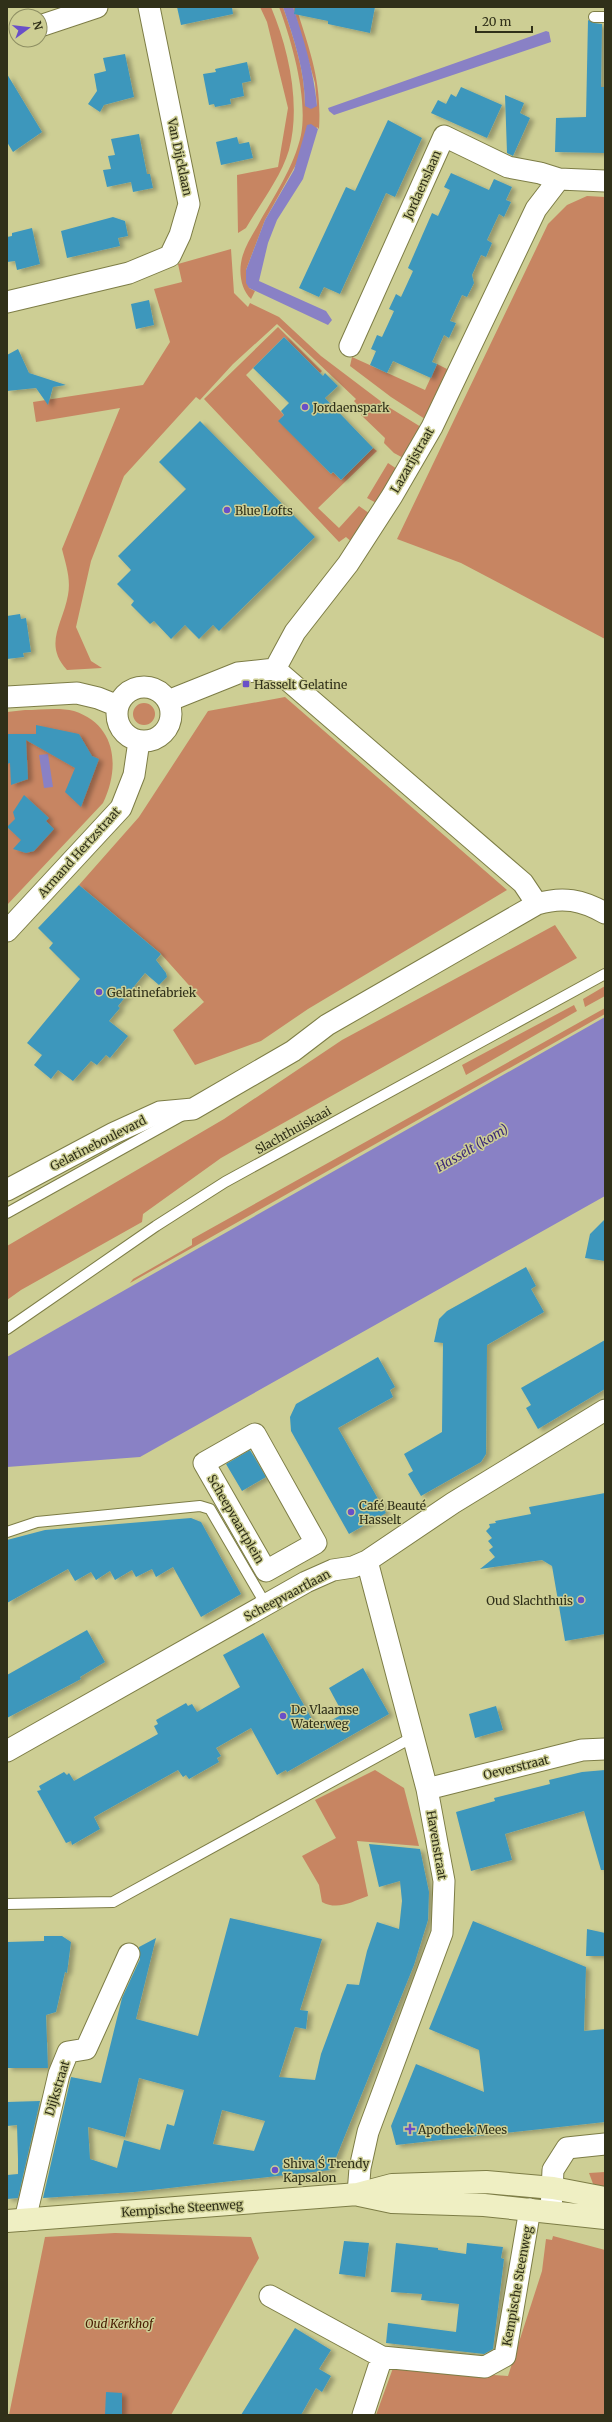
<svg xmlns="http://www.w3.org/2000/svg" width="612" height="2422" font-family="Merriweather,serif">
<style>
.green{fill:#c78562}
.water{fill:#8981c5}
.building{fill:#3e97bc;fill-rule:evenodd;filter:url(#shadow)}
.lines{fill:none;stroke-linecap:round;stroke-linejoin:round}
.lane-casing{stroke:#7d7d46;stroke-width:12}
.street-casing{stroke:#7d7d46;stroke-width:23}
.secondary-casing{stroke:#7d7d46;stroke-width:24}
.lane{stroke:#fff;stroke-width:10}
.street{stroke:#fff;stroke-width:21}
.secondary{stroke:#efefc3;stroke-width:22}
.poi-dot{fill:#694fc8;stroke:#cdce94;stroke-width:1.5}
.labels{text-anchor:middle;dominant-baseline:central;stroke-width:3;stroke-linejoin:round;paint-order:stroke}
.street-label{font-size:12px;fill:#303019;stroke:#cdce94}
.poi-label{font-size:12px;fill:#303019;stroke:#cdce94;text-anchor:start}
.park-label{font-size:12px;font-style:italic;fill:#481c00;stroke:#cdce94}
.water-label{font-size:13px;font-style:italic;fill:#3a2777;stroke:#cdce94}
</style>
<defs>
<filter id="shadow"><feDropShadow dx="4.5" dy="2.5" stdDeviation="2" flood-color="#0004"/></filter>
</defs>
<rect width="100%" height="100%" fill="#cdce94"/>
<path class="green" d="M260,7H271C289,50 301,105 289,150C281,177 260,204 246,228L238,233L237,175L278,167L288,108L267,22Z
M279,7H283C294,39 305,71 305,106H317L315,83L293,7H296C310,51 322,82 319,129L317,127L265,220L246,270L249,288L255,291L251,299C242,290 239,276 241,263C243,249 251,237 258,225C274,196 294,167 301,135C308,98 292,42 279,7Z
M587,196L605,197V639L461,563L397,539L548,224L567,205Z
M231,249L234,293L248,307L250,303L279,317L321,356L387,406L421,427L407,460L394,453L384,443L385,438L361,415L364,412L354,401L356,399L277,324L233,364L200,400L196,397L124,476L91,561L76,627L91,661L102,668L67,670C43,644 63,624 68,595C71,579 66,565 62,549L120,408L36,422L33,402L143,385L170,342L154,289L182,282L178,264Z
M278,327L322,371L320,373L284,337L246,375L284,415L279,421L331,474L333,472L341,480L373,448L377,451L318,508L339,528L359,506L373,516L354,544L346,537L339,542L204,399Z
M352,357L425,390L437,364L451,371L425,419L391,397L350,366Z
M388,463L400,471L380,505L367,498Z
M285,697L507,890L308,1009L261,1041L195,1065L173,1030L204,1002L161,954L79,885L139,817L208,711Z
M133 714a11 11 0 1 1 22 0a11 11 0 1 1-22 0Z
M25,710C40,710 59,707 74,711C117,725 120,768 103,803L7,905V712Z
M555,925L577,958L221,1158L143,1214L142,1222L21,1290L7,1300V1246L224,1119L342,1040Z
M605,986V996L585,1007L583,999Z
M574,1005L577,1011L466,1075L462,1065Z
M605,1008V1014L130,1283L133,1279L192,1245V1239Z
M375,1770L404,1788L419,1846L357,1841L368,1896C353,1901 338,1911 322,1902L319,1885L302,1856L336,1838L315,1800Z
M605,2172V2191L595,2189L589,2173Z
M115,2233L251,2237L259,2258L171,2415H9L45,2237Z
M553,2236L605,2250V2415H376L393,2368L508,2376L542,2271L546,2239L552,2240Z"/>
<path class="water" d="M283,7H293C304,40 314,72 317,106L311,109L305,106C305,71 294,39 283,7Z
M546,31L549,32L551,42L334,115L329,111L328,108Z
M311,124L318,129L303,179L277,220L268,243L259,281L326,311L332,320L328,325L249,288L246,283V270L265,220L294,170L307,125Z
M48,754L53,787L44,788L39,755Z
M605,1017V1196L140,1457L7,1467V1357Z"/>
<path class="building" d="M177,7H232L233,14L181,25Z
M295,7H375L370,33L328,24V21L294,14Z
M588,20L594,23L602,24L601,87H605V153L555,152L556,118L586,117Z
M125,54L134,97L104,105L100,112L88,104L97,91L94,74L106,71L103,58Z
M247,62L251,81L242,83L244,96L230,99L231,104L215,107L214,104L209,105L203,74L216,72L215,69Z
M7,74L42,132L13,152L7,142Z
M461,87L502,105L487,138L431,113L438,100L446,104L451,94L456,97Z
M505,95L524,103L520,113L530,118L513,156L507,153Z
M388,120L422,138L395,197L386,193L340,294L324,287L319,297L299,288L346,187L355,191Z
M139,134L147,174H150L153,188L133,192L131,182L107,187L103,170L111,169L108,156L115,155L111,139Z
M237,137L239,144L249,142L253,158L221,165L216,142Z
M451,173L489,190L494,179L512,187L506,200L511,202L504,217L499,214L487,240L492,243L486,257L481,255L472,275L474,283L467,297L462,295L450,321L456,323L449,338L444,335L432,362L437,364L431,378L393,361L387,373L370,365L376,351L371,349L377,335L382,337L394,311L389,309L396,294L401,297L413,271L408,268L432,213L438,216L450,190L444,187Z
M113,217L125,221L128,236L118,238L120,246L67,258L61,231Z
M32,228L40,264L17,270L15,261L7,262V237L12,236V233Z
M149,300L154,325L136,329L131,304Z
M284,337L323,376L325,373L338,386L325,398L373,448L341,480L333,472L331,474L278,421L284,415L281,411L289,403L253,368Z
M18,349L29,373L66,385L53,387L48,405L36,388L7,391V355Z
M200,421L315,537L219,631L213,625L199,639L185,625L171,639L154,621L150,624L131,605L134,601L117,584L131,570L118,556L186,489L159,462Z
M20,614L21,619L26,618L31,652L23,653L24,657L7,659V616Z
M36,725L79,734L92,756L99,759L81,807L65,792L75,768L26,740L28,779L11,785L10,763L7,764V734H36Z
M24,795L49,818L46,821L54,829L34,851L26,853L13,849L21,840L7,827L15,819L13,812Z
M79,885L161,954L156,960L166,973L167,977L159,985L145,973L118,1006L120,1008L109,1021L128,1036L110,1058L106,1055L97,1065L91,1061L73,1081L58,1070L51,1079L34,1065L42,1055L27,1043L80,979L49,948L53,943L38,928Z
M605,1219V1261L585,1258L590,1234Z
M526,1267L536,1286L531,1289L544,1312L487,1345L486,1454L481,1462L421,1496L408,1474L413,1471L404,1454L442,1432L443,1343L434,1342L439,1319L447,1311Z
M605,1340V1389L538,1429L526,1408L531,1405L521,1388Z
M378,1357L395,1387L390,1390L393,1397L338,1428L386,1513L349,1534L291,1431L290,1417L296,1404Z
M250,1450L266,1477L242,1491L226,1464Z
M605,1493V1634L565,1641L552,1566L542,1560L480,1569L495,1557L489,1550L493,1547L488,1541L492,1538L486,1531L490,1527L489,1524L496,1523L495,1521L531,1514L529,1507Z
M191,1518L201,1522L241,1594L201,1617L173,1567L156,1577L152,1569L136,1577L132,1570L115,1580L110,1571L96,1580L91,1572L75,1581L68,1569L7,1603V1540L45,1530Z
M87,1630L105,1662L80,1677L81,1679L7,1718V1675Z
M263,1633L317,1728L343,1714L329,1688L363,1668L389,1714L287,1772L286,1770L277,1775L251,1728L216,1748L221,1756L217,1758L219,1762L189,1779L186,1775L183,1777L178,1770L94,1817L100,1829L72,1845L71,1841L66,1843L37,1791L41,1790L39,1786L64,1772L67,1775L69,1773L74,1781L158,1734L154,1726L158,1724L156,1720L186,1703L188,1706L192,1704L197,1712L240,1687L223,1655Z
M496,1706L503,1730L475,1738L469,1714Z
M605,1770V1870H601L584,1811L505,1834L512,1860L471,1871L456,1812L495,1801L494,1798L550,1784L549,1780L582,1772Z
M369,1844L420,1849L429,1892L428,1920L414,1965L331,2170L134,2192L43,2198L71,2077L101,2083L122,1998L140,1959L139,1947L156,1938L136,2019L198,2036L230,1918L322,1939L300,2010L308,2011L306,2029L295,2027L279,2077L315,2080L321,2054L347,1984L359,1985L367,1951L377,1922L399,1929L402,1901L400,1881L379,1887ZM139,2078L184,2090L174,2126L167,2124L160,2150L124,2140L117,2168L90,2159L88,2127L125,2137ZM222,2110L265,2121L254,2151L213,2144Z
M473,1921L586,1967L584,2031L605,2029V2122L396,2145L391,2126L416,2064L484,2092L479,2050L429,2029Z
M587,1929L605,1933V1956H586Z
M44,1936H62L71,1942L67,1973L65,1972L56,2012L46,2015L48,2068H7V1942L44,1941Z
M40,2101L18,2198L7,2199V2175L18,2174V2159L17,2125L7,2126V2102Z
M344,2241L369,2243L365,2277L339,2274Z
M396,2243L438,2248V2250L466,2254L467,2243L503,2247L501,2258L504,2259L493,2349L484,2354L386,2343L388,2323L456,2332L459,2304L421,2300L422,2294L391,2292Z
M295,2328L331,2350L319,2369L331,2376L322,2392L316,2388L301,2415H241Z
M106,2392L122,2393V2415H105Z"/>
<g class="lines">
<g class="lane-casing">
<path id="lane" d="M594,17H605
M7,1213L183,1115
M7,1329L156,1226L225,1182L605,974
M7,1532L37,1522L200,1506L210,1509L266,1605
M7,1904L113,1902L413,1737"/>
</g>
<g class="street-casing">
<path id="street" d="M40,26L97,7
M7,302L129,273L170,256L180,235L189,204L149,7
M350,346L444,136L508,167L540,173L559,179
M275,669L295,632L348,564L392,496L432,427L536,209L559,179L605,181
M275,669L523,883L537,904
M117 714a27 27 0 1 1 54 0a27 27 0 1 1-54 0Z
M7,697L77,693L98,698L118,706
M168,701L238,673L275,669
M7,931L121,808L134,775L139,741
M7,1190L114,1133L160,1112L193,1109L293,1051L327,1025L537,904C563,896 582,900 605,913
M255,1434L316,1543L266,1571L204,1463Z
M7,1751L306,1582L333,1570L353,1567L367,1561L453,1503L605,1410
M427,1789L582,1750L605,1749
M358,2194L360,2168L368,2132L442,1933L444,1881L427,1789L367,1561
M551,2211L553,2170L567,2148L605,2144
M25,2220L59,2074L68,2052L86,2049L129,1954
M270,2296L382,2357L485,2367L505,2356L530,2209
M363,2415L382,2357"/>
</g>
<g class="secondary-casing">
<path id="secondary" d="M359,2195L392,2202L484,2205L605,2218
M7,2221L358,2194L392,2185L486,2182L553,2188L605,2198"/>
</g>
<use href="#lane" class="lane"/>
<use href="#street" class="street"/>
<use href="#secondary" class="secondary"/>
</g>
<g class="poi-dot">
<circle cx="305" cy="407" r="4"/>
<circle cx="227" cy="510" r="4"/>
<rect x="242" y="680" width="8" height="8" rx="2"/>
<circle cx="99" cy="992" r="4"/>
<circle cx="351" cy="1512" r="4"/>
<circle cx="581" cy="1600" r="4"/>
<circle cx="283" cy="1716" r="4"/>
<path d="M408 2123h4v4h4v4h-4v4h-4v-4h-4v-4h4z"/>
<circle cx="275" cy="2170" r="4"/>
</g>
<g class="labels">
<g class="street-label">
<text transform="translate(180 157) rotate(78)">Van Dijcklaan</text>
<text transform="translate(422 185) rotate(-66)">Jordaenslaan</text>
<text transform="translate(412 460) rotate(-60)">Lazarijstraat</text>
<text transform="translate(79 852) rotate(-48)">Armand Hertzstraat</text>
<text transform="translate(293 1130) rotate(-29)">Slachthuiskaai</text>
<text transform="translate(98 1143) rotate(-27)">Gelatineboulevard</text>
<text transform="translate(236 1519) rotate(60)">Scheepvaartplein</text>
<text transform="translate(287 1595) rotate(-28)">Scheepvaartlaan</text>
<text transform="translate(516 1767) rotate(-14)">Oeverstraat</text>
<text transform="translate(437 1845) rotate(80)">Havenstraat</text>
<text transform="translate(57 2088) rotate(-73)">Dijkstraat</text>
<text transform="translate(182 2208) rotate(-4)">Kempische Steenweg</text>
<text transform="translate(517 2286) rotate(-80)">Kempische Steenweg</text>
</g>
<g class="poi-label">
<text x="313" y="407">Jordaenspark</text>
<text x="235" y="510">Blue Lofts</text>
<text x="254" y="684">Hasselt Gelatine</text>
<text x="107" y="992">Gelatinefabriek</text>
<text x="359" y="1505">Café Beauté<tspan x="359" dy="14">Hasselt</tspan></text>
<text x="573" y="1600" text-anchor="end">Oud Slachthuis</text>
<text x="291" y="1709">De Vlaamse<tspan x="291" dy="14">Waterweg</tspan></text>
<text x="418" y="2129">Apotheek Mees</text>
<text x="283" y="2163">Shiva Ś Trendy<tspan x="283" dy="14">Kapsalon</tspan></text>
</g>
<g class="park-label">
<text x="119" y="2323">Oud Kerkhof</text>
</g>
<g class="water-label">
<text transform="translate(472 1148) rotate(-30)">Hasselt (kom)</text>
</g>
</g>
<rect width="612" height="2422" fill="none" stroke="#303019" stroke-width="16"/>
<g transform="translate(28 28) rotate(75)"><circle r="19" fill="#cdce94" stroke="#8e8f63"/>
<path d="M0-3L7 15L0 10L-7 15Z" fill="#694fc8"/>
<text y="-6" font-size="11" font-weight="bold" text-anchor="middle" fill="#303019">N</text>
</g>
<path d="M476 26v6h56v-6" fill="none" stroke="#303019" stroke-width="2"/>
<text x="482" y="26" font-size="12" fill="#303019" stroke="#cdce94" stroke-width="3" paint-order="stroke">20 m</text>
</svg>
